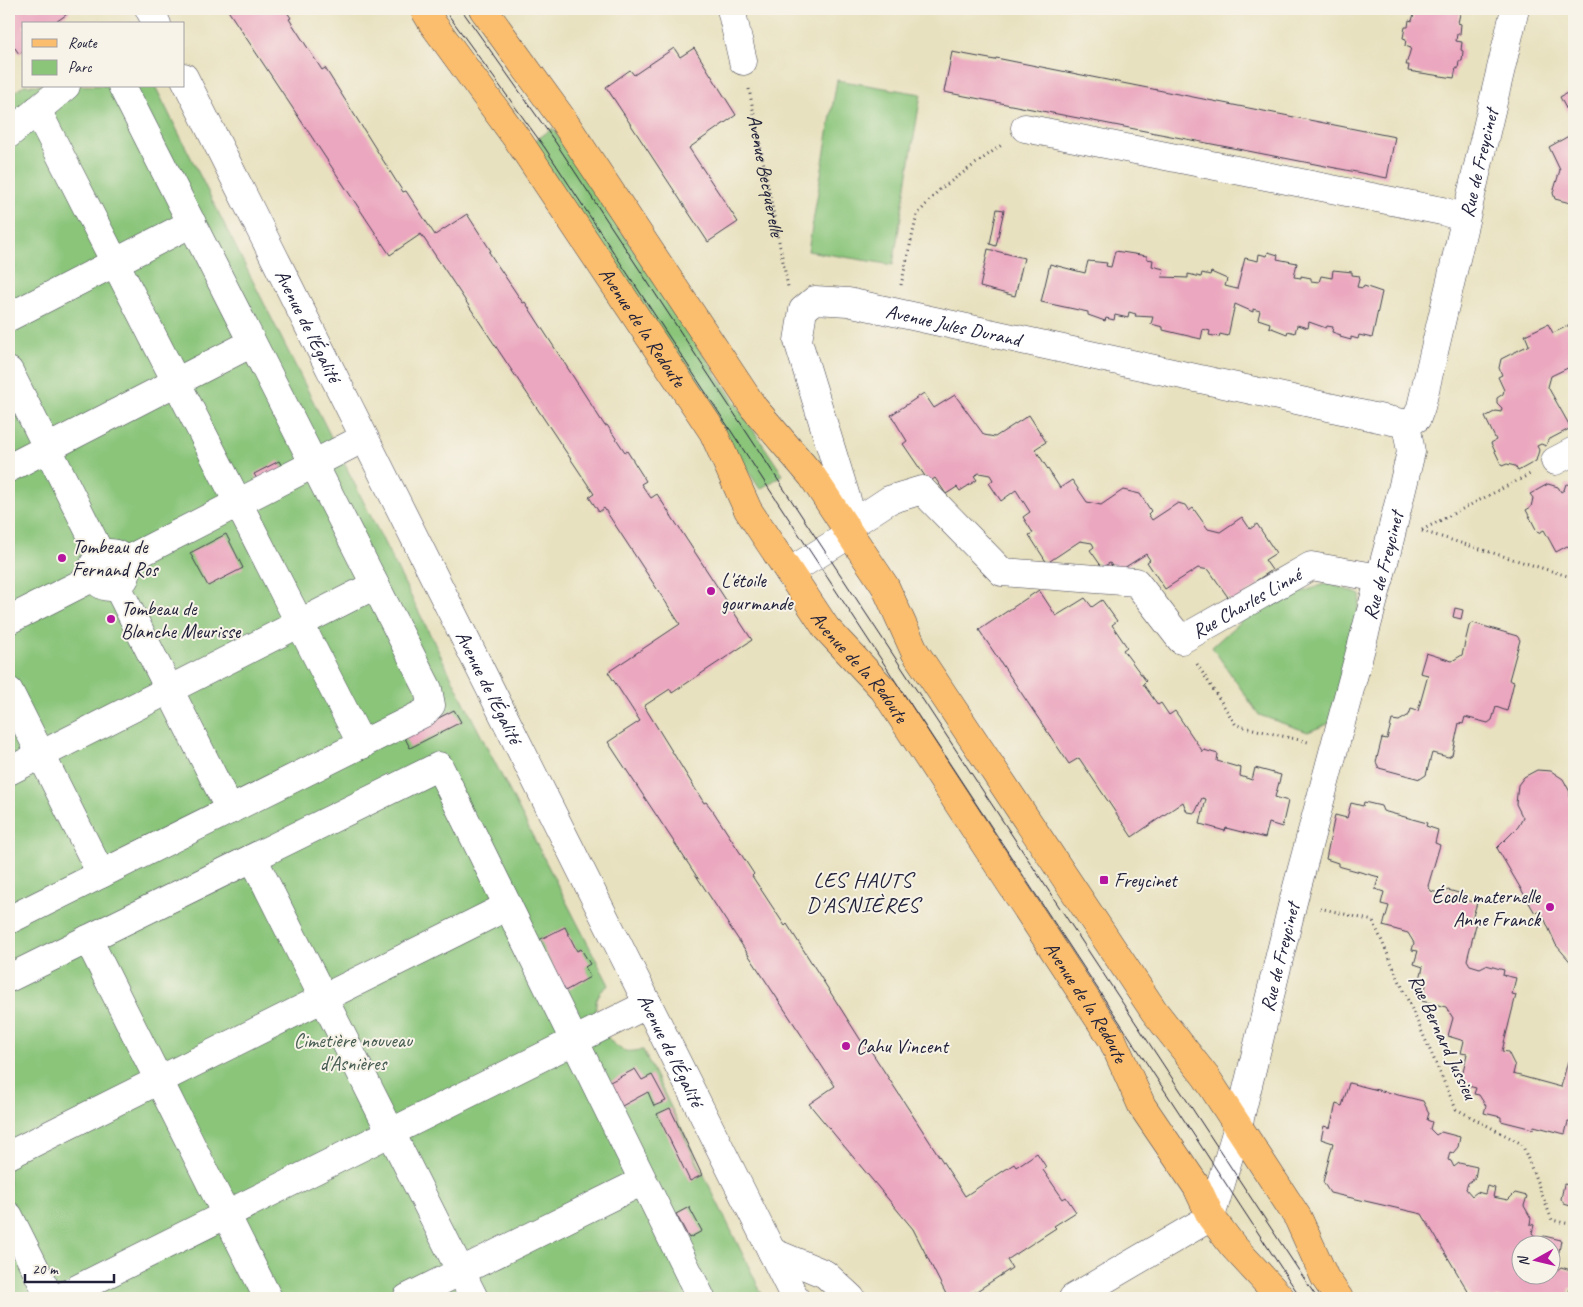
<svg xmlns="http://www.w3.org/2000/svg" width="1583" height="1307" font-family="Caveat,sans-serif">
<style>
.green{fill:#8ac57a;stroke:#56745a}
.building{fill:#eba7bf;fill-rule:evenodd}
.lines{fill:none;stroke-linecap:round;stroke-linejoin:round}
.minor-casing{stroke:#403f4f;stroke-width:29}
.major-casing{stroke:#403f4f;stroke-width:29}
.path{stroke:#403f4f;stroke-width:3;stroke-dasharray:1 4;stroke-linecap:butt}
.minor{stroke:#fff;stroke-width:28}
.major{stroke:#fbbe6e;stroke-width:28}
.tram{stroke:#22223b;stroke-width:1}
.poi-dot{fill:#b5179e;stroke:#f7f3e8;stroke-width:2}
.labels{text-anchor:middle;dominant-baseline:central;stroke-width:4;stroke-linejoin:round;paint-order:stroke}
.street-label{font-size:20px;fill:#22223b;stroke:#f7f3e8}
.poi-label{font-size:20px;fill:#22223b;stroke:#f7f3e8;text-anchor:start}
.park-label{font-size:20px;fill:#465b51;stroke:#f7f3e8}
.quarter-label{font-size:22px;letter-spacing:1px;fill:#22223b;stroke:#f7f3e8}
</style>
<rect width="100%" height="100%" fill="#f7f3e8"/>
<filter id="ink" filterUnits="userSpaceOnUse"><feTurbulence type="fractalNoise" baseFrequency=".02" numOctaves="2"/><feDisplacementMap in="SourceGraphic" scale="10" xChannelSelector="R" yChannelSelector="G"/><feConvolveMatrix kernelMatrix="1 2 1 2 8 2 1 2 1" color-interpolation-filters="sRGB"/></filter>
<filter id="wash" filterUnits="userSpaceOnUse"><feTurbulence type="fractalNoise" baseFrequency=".0096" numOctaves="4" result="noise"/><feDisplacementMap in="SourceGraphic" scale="20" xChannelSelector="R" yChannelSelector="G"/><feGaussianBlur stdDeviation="1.12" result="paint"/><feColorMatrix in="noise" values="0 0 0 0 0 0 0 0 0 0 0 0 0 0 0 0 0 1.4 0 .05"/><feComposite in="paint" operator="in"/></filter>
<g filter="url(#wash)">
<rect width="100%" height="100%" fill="#e8e1bf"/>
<path class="green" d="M837,80L921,94L893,265L808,251Z
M24,85L155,86L472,718L609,985C606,987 602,990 600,993C587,1010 606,1043 623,1050C628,1053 637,1050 643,1050L764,1298H9V97Z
M553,128L783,475L760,489L532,143Z
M1328,583L1361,595L1335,721L1308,732L1259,715L1212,647L1255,608Z"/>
<g id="blocks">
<path class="building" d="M9,9H67L70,12L56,22L58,24H24V50L19,54L15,48L9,53Z
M227,9H285L291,18L289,19L322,70L325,68L403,192L406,191L435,235L467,214L491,251L489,252L496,263L523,303L525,302L605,426L607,425L625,452L627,451L646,481L641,484L651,498L657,494L752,640L672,693L670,689L644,706L704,803L706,802L713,811L754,874L752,876L785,926L787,924L867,1050L869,1048L965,1196L1014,1164L1016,1167L1037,1153L1046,1167L1043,1170L1063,1199L1066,1197L1076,1212L1054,1226L1056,1228L1007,1260L1012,1268L966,1298H948L913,1229L809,1104L835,1086L608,742L640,721L608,672L680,624L604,508L599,512L589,497L594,494L421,234L390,255Z
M1422,9H1461L1458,23L1461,24L1460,34H1457L1456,41L1462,42L1461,50L1463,51L1462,61H1459L1458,69L1456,68L1454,78L1408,71L1409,65H1406L1411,48L1405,46L1406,39L1403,38L1405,27H1408L1409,20L1412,21L1415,10L1421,11Z
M674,48L680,57L694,48L736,115L689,148L738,222L708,242L606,87L630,70L634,75Z
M952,52L995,60L996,58L1395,137L1387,178L944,92Z
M1574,89V114L1570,116L1560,97Z
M1574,133V204L1555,199L1553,193L1560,170L1549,147Z
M997,209L1004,210L996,246L990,244Z
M988,249L1024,258L1015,296L980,287Z
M1115,251L1147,256V259L1153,260L1152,266L1164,269L1162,277L1188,278V274L1201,277L1202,273L1210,275L1211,272L1227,279L1225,286L1237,289L1245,258L1258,261L1259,254L1267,256L1268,252L1278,255L1277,259L1297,263L1294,277L1301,278V276L1311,278V281L1319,282L1321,276L1332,278L1333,270L1352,272V275L1360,276L1357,287L1363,288L1364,286L1382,292L1372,338L1359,335L1358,339L1351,337V340L1340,337L1341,335L1332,332L1333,327L1327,326L1326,328L1309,322L1308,328L1297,325L1295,333L1288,331L1287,334L1269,327L1270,323L1258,319L1260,311L1253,309V312L1235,304L1228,336L1220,334L1219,337L1209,335L1210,331L1203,329L1201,339L1163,330V327L1151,324L1153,317L1135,316L1136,314L1129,312L1128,318L1115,315L1114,320L1106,318L1105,321L1088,315V312L1041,302L1050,264L1085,273L1088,261L1107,263L1106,266L1111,267Z
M1574,323V365L1551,376L1548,387L1571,428L1548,440L1546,446L1541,444L1537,446L1539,450L1536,461L1518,471L1515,466L1507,464L1502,466L1491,443L1496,440L1485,417L1496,411L1501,412L1502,408L1497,403V398L1503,394L1504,390L1498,377L1502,375L1499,368L1501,359L1529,345L1525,335L1548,324L1553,333Z
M924,393L934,408L955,395L984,435L995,437L1029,415L1046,442L1035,449L1060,488L1072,480L1087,502L1101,505L1123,490L1140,494L1151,511L1148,514L1152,520L1178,503L1185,505L1189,511L1193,508L1208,529L1220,532L1242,517L1250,529L1257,524L1276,553L1265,560L1272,570L1256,581L1259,585L1232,603L1209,570L1198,568L1165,589L1147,562L1150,560L1146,554L1116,573L1110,563L1102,567L1090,550L1094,547L1092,543L1080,541L1047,563L1029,535L1033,533L1023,517L1030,512L1016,490L1001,501L989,483L993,480L990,475L979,473L974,476L977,480L960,491L957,487L946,494L935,478L929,482L903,444L907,441L891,415Z
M279,461L284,470L259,482L254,474Z
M1548,484L1558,487L1561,492L1564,490L1566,484L1574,485V550L1567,546L1556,552L1544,530L1538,533L1526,510L1531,507L1533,498L1530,494Z
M226,534L243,568L208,586L190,553Z
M1039,590L1056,616L1085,598L1092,607L1102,600L1117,621L1112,625L1127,647L1123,650L1146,681L1143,684L1158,705L1161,703L1169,715L1175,711L1203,752L1204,750L1218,754L1217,761L1241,768L1240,776L1252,780L1255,768L1281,775L1275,797L1288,801L1282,827L1269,823L1265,838L1226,828L1225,831L1200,824L1206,799L1202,798L1195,813L1187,812L1183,802L1132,837L1079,758L1069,764L979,630Z
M1455,608L1463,610L1461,619L1453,617Z
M1473,623L1517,636L1520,640L1509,680L1514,682L1507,711L1496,707L1492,720L1488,723L1465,717L1463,724L1459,723L1452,755L1448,757L1432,753L1426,775L1420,779L1379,768L1376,762L1382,738L1387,739L1392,720L1399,721L1409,715L1411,709L1418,711L1428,675L1420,673L1426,653L1452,661L1462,655L1469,626Z
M454,710L461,722L410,748L404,736Z
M1537,770L1551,771L1563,779L1570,792V806L1574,809V966L1556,945L1541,911L1535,913L1497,848L1518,827L1523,818L1516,804L1518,785L1524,777Z
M1364,802L1381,806L1383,811L1427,823L1426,826L1438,830L1435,843L1440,845L1428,886L1431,891L1442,894L1448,890L1466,895L1465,900L1477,903L1472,919L1477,921L1467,960L1470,965L1480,968L1486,965L1504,970L1503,975L1516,978L1512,994L1516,995L1502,1051L1508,1052L1515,1066L1513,1074L1561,1087L1568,1061L1574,1063V1123L1568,1122L1565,1134L1534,1126L1533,1129L1501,1121V1117L1484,1113L1486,1106L1479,1095L1474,1094L1476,1088L1460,1084L1467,1054L1461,1053L1464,1041L1448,1036L1453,1018L1446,1007L1422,1001L1427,981L1420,979L1423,967L1414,964L1418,951L1412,950L1414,943L1408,933L1383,926L1389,906L1381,904L1384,892L1375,889L1379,877L1338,866V863L1326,859L1335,815L1347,818L1351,803L1363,806Z
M565,927L577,951L581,949L590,964L585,967L590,977L565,991L539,940Z
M635,1069L642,1080L652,1075L666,1101L654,1106L648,1092L622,1106L610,1082Z
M1349,1083L1423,1101L1429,1113L1427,1120L1432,1122L1430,1129L1436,1135L1441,1132L1460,1137L1458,1147L1453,1153L1450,1152L1448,1160L1451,1161L1454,1167L1459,1163L1477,1167L1475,1178L1468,1183L1466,1189L1472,1196L1477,1192L1485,1194L1487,1186L1495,1188L1493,1197L1508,1200L1515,1193L1527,1196L1524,1206L1531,1218L1530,1224L1534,1225L1532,1233L1538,1240L1544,1236L1561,1240L1559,1252L1553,1257L1552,1263L1557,1270L1561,1267L1574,1271V1287L1570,1288L1569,1293L1574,1298H1472L1422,1214L1330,1193L1323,1182L1333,1143L1321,1139L1324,1126L1330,1128L1336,1104L1342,1106ZM1520,1244H1550V1274H1520Z
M670,1108L702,1175L690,1181L657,1114Z
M1571,1177L1574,1178V1207L1564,1204L1561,1199L1564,1184L1569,1185Z
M689,1207L702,1231L689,1238L676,1214Z"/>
</g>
</g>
<g filter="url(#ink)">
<use href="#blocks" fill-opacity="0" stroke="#403f4f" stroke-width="1"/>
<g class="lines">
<g class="minor-casing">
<g id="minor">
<path d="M149,9L157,24"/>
<path d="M731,9L743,61"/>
<path id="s2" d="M184,77L795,1298"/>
<path d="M37,110L362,745"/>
<path d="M1025,128L1442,211L1465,218"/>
<path d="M9,134L66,86"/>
<path d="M9,317L192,223"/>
<path d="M9,371L101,555"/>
<path id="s3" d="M1406,424L1417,418L1421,407L1515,9"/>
<path d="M1555,461L1574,451"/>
<path d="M9,468L252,343"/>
<path id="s4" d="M854,523L889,500L922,490L1002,572L1136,582L1181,640L1311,566L1380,578"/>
<circle cx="110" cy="570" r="17"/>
<path d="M125,561L364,438"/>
<path id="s5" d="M789,572L850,534L854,523L798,341L803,310L815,300L848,302L1406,424"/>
<path d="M117,586L230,810"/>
<path d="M9,620L94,577"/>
<path d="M9,691L101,874"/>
<path d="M9,771L375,585"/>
<path d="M253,858L474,1298"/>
<path d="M9,920L424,713L431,705L428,689L122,86"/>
<path d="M88,939L268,1298"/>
<path d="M9,978L439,766L701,1298"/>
<path d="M9,1155L508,906"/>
<path d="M9,1216L50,1298"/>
<path d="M772,1252L825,1274L851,1298"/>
<path d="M59,1298L648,1004"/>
<path d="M407,1298L643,1181"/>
<path id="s6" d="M1073,1298L1211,1217L1238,1126L1293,902L1388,547L1411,452L1406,424"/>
</g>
</g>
<g class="major-casing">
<g id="major">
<path id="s7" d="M424,9L433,24L520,143L713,432L748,510L826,628L884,690L1112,1039L1142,1106L1197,1187L1211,1217L1233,1246L1281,1298"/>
<path d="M483,9L561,117L754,408L812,476L850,534L885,586L915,652L1154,1011L1206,1077L1298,1218L1325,1278L1339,1298"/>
</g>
</g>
<g class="path">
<path id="s1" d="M749,89L788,287"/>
<path d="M901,285L917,215L939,190L1003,144"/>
<path d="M1422,530L1530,474"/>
<path d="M1422,531L1574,578"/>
<path d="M1197,664L1236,725L1308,742"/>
<path d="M1320,908L1373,921L1456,1109L1522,1144L1552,1220L1574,1225"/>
</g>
<use href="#minor" class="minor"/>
<use href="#major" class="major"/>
<path class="tram" d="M444,9L545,148L1301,1298
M461,9L556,143L1317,1298"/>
</g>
</g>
<g class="poi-dot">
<circle cx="62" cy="558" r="5"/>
<circle cx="711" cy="591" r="5"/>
<circle cx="111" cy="619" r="5"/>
<rect x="1099" y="875" width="10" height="10" rx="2.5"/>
<circle cx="1550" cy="907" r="5"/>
<circle cx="846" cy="1046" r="5"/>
</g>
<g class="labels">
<g class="street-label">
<text stroke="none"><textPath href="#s3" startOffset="275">Rue de Freycinet</textPath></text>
<text stroke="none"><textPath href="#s1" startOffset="88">Avenue Becquerelle</textPath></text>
<text stroke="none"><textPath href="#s2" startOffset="278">Avenue de l'Égalité</textPath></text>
<text stroke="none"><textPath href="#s5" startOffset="462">Avenue Jules Durand</textPath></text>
<text stroke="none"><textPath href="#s7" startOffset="386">Avenue de la Redoute</textPath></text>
<text stroke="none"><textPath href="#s6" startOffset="834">Rue de Freycinet</textPath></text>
<text stroke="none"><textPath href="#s4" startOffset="474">Rue Charles Linné</textPath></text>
<text stroke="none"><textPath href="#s7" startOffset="791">Avenue de la Redoute</textPath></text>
<text stroke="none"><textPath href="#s2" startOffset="682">Avenue de l'Égalité</textPath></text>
<text stroke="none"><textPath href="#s6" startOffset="429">Rue de Freycinet</textPath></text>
<text stroke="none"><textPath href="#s7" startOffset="1196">Avenue de la Redoute</textPath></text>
<text transform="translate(1443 1037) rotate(65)">Rue Bernard Jussieu</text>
<text stroke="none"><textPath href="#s2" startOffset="1088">Avenue de l'Égalité</textPath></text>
</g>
<g class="poi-label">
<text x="72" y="546">Tombeau de<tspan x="72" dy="23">Fernand Ros</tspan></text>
<text x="721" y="580">L'étoile<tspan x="721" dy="23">gourmande</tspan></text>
<text x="121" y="608">Tombeau de<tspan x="121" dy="23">Blanche Meurisse</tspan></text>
<text x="1114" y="880">Freycinet</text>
<text x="1540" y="896" text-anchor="end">École maternelle<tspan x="1540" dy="23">Anne Franck</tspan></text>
<text x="856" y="1046">Cahu Vincent</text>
</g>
<g class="park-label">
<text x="353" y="1040">Cimetière nouveau<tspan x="353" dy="23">d'Asnières</tspan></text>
</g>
<g class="quarter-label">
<text x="863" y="880">LES HAUTS<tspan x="863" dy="25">D'ASNIÈRES</tspan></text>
</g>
</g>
<rect width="1583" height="1307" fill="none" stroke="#f7f3e8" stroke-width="30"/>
<rect x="22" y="22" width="162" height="65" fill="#f7f3e8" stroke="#a29fa3"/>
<rect x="32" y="39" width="25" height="8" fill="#fbbe6e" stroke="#a29fa3"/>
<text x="68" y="48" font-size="15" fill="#22223b">Route</text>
<rect x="32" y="60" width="25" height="15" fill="#8ac57a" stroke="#a29fa3"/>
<text x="68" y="72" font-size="15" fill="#22223b">Parc</text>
<g transform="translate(1536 1260) rotate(262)"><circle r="24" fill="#f7f3e8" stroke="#a29fa3"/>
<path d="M0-4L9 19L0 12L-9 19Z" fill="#b5179e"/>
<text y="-8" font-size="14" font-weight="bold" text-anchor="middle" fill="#22223b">N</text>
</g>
<path d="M25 1274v8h89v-8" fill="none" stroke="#22223b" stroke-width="2.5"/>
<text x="32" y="1274" font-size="15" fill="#22223b" stroke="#f7f3e8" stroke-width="4" paint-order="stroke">20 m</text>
</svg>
